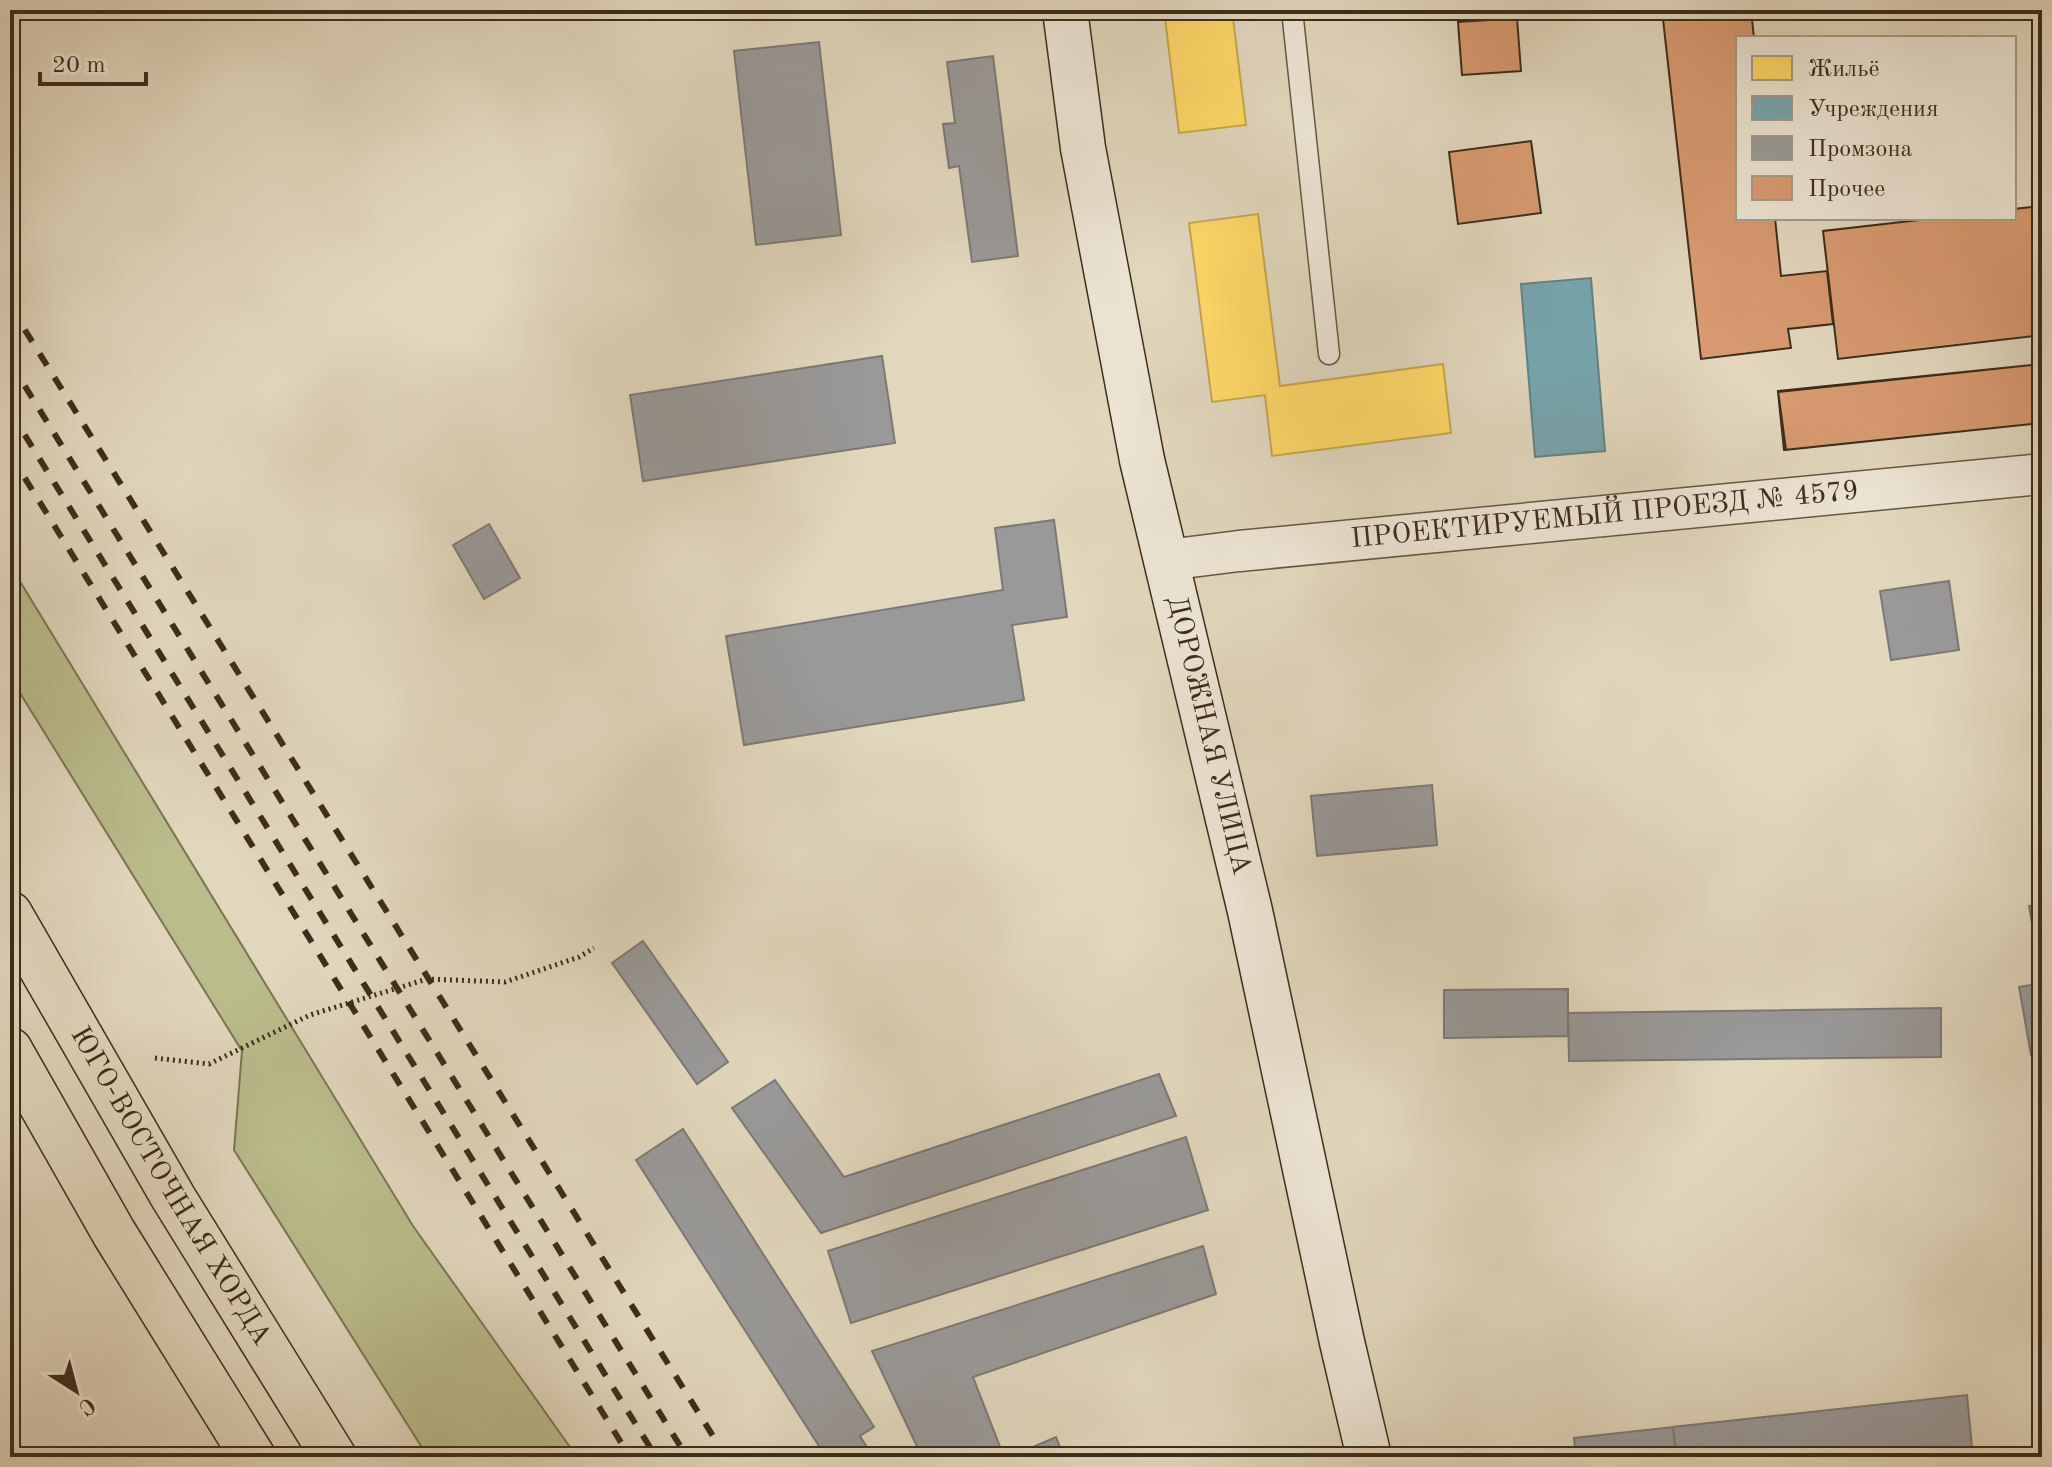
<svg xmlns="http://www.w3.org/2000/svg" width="2052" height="1467" font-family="'Old Standard TT',serif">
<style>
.green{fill:#babc8c;stroke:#7c7454;stroke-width:2}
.homes{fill:#ffd966;stroke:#c5a550;stroke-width:2}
.public{fill:#76a5af;stroke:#658183;stroke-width:2}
.industry{fill:#999;stroke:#7e7874;stroke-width:2}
.building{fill:#d89a71;stroke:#3e2c1c;stroke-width:2}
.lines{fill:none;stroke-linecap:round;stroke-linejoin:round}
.service-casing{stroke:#675744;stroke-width:23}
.minor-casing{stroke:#675744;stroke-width:43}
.secondary-casing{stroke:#3e2c1c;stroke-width:47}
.primary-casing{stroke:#3e2c1c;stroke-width:47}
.path{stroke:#3e2c1c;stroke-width:5;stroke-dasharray:2 4;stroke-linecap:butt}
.service{stroke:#ece5d4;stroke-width:20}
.minor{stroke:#ece5d4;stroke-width:40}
.secondary{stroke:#ece5d4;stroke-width:44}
.primary{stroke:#e1d7bd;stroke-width:44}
.rail{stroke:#3e2c1c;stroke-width:6;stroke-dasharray:14 14;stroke-linecap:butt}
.labels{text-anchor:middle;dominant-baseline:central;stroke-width:8;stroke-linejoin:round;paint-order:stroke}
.street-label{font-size:28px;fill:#3e2c1c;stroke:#ece5d4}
</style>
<rect width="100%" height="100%" fill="#e1d7bd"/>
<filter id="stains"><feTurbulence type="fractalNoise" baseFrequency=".0025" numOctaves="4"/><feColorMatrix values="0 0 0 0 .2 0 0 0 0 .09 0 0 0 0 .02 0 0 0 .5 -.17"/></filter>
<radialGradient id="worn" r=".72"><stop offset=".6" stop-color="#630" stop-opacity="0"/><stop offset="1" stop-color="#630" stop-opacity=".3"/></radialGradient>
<path class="green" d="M10,565L413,1226L577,1457H428L234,1150L242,1051L10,677Z"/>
<path class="homes" d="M1164,10H1232L1246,125L1179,133Z
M1258,214L1280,386L1443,364L1451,433L1272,456L1265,395L1212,402L1189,223Z"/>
<path class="public" d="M1591,278L1605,451L1535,457L1521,284Z"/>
<path class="industry" d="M819,42L841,235L756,245L734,51Z
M993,56L1018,256L972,262L959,166L949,168L943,124L955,123L947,62Z
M882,356L895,443L643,481L630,395Z
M1054,520L1067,617L1012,625L1024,700L744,745L726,636L1003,590L995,528Z
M489,524L520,578L484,599L453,545Z
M1949,581L1959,650L1891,660L1880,591Z
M1432,785L1437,845L1317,856L1311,796Z
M2042,904V967L2040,968L2029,906Z
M643,941L728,1062L697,1084L612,963Z
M2042,983V1053L2031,1055L2019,987Z
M1568,989V1036L1444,1038V990Z
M1941,1008V1057L1569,1061L1568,1013Z
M1159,1074L1176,1116L821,1233L732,1108L775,1080L844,1177Z
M683,1129L874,1427L860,1436L873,1457H826L636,1160Z
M1186,1137L1208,1210L851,1323L828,1251Z
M1203,1246L1216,1294L973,1377L1004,1457H922L872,1351Z
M1967,1395L1973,1457H1676L1673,1427Z
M1673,1427L1676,1457H1576L1574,1438Z
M1056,1437L1064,1457H1009Z"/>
<path class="building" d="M1457,10H1507V19L1458,22Z
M1662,10H1751L1754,38H1738V218H1775L1781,276L1827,271L1833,324L1788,329L1791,348L1701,359Z
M1517,18L1521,71L1462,75L1458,22Z
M1531,141L1541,213L1458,224L1449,152Z
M2042,206V335L1838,359L1823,231L1937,218H2014V209Z
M2042,364V423L1784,450L1778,392Z
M2042,364V423L1786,450L1778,391Z"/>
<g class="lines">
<g class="service-casing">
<path id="service" d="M1292,10L1329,354"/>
</g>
<g class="minor-casing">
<g id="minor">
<path id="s1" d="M1167,560L1239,551L2042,474"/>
</g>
</g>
<g class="secondary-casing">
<g id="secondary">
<path id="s2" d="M1065,10L1083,148L1142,460L1250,911L1342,1342L1369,1457"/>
</g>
</g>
<g class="primary-casing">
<g id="primary">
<path id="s3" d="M10,914L173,1197L334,1457"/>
<path d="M10,1050L114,1233L253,1457"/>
</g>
</g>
<path class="path" d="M155,1058L209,1064L310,1015L427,979L505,982L579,957L594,948"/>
<use href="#service" class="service"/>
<use href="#minor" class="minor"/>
<use href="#secondary" class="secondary"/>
<use href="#primary" class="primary"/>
<path class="rail" d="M10,306L726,1457
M10,362L687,1457
M10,411L656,1457
M10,454L630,1457"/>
</g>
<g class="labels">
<g class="street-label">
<text stroke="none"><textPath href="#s1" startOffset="440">ПРОЕКТИРУЕМЫЙ ПРОЕЗД № 4579</textPath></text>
<text stroke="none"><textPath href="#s2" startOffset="740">ДОРОЖНАЯ УЛИЦА</textPath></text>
<text stroke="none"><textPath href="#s3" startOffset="316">ЮГО-ВОСТОЧНАЯ ХОРДА</textPath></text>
</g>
</g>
<rect width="2052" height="1467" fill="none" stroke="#e1d7bd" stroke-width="40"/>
<rect x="12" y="12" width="2028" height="1443" fill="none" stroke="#3e2c1c" stroke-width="4"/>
<rect x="20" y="20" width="2012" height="1427" fill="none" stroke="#3e2c1c" stroke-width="2"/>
<rect x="1736" y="36" width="280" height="184" fill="#ece5d4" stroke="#a69b8a" stroke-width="2"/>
<rect x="1752" y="56" width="40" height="24" fill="#ffd966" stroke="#a69b8a" stroke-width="2"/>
<text x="1808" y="76" font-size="24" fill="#3e2c1c">Жильё</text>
<rect x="1752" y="96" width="40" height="24" fill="#76a5af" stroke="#a69b8a" stroke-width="2"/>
<text x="1808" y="116" font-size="24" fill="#3e2c1c">Учреждения</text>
<rect x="1752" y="136" width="40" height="24" fill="#999999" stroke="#a69b8a" stroke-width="2"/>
<text x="1808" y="156" font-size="24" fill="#3e2c1c">Промзона</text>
<rect x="1752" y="176" width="40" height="24" fill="#d89a71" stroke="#a69b8a" stroke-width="2"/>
<text x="1808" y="196" font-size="24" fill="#3e2c1c">Прочее</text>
<g transform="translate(76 1391) rotate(144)" stroke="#ece5d4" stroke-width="6" paint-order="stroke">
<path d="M0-6L14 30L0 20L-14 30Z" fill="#3e2c1c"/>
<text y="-12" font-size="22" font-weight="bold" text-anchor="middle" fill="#3e2c1c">С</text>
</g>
<path d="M40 72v12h106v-12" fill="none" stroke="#3e2c1c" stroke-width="4"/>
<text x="52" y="72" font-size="24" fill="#3e2c1c" stroke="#ece5d4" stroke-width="6" paint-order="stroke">20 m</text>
<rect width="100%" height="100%" filter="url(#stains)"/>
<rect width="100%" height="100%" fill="url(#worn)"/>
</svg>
